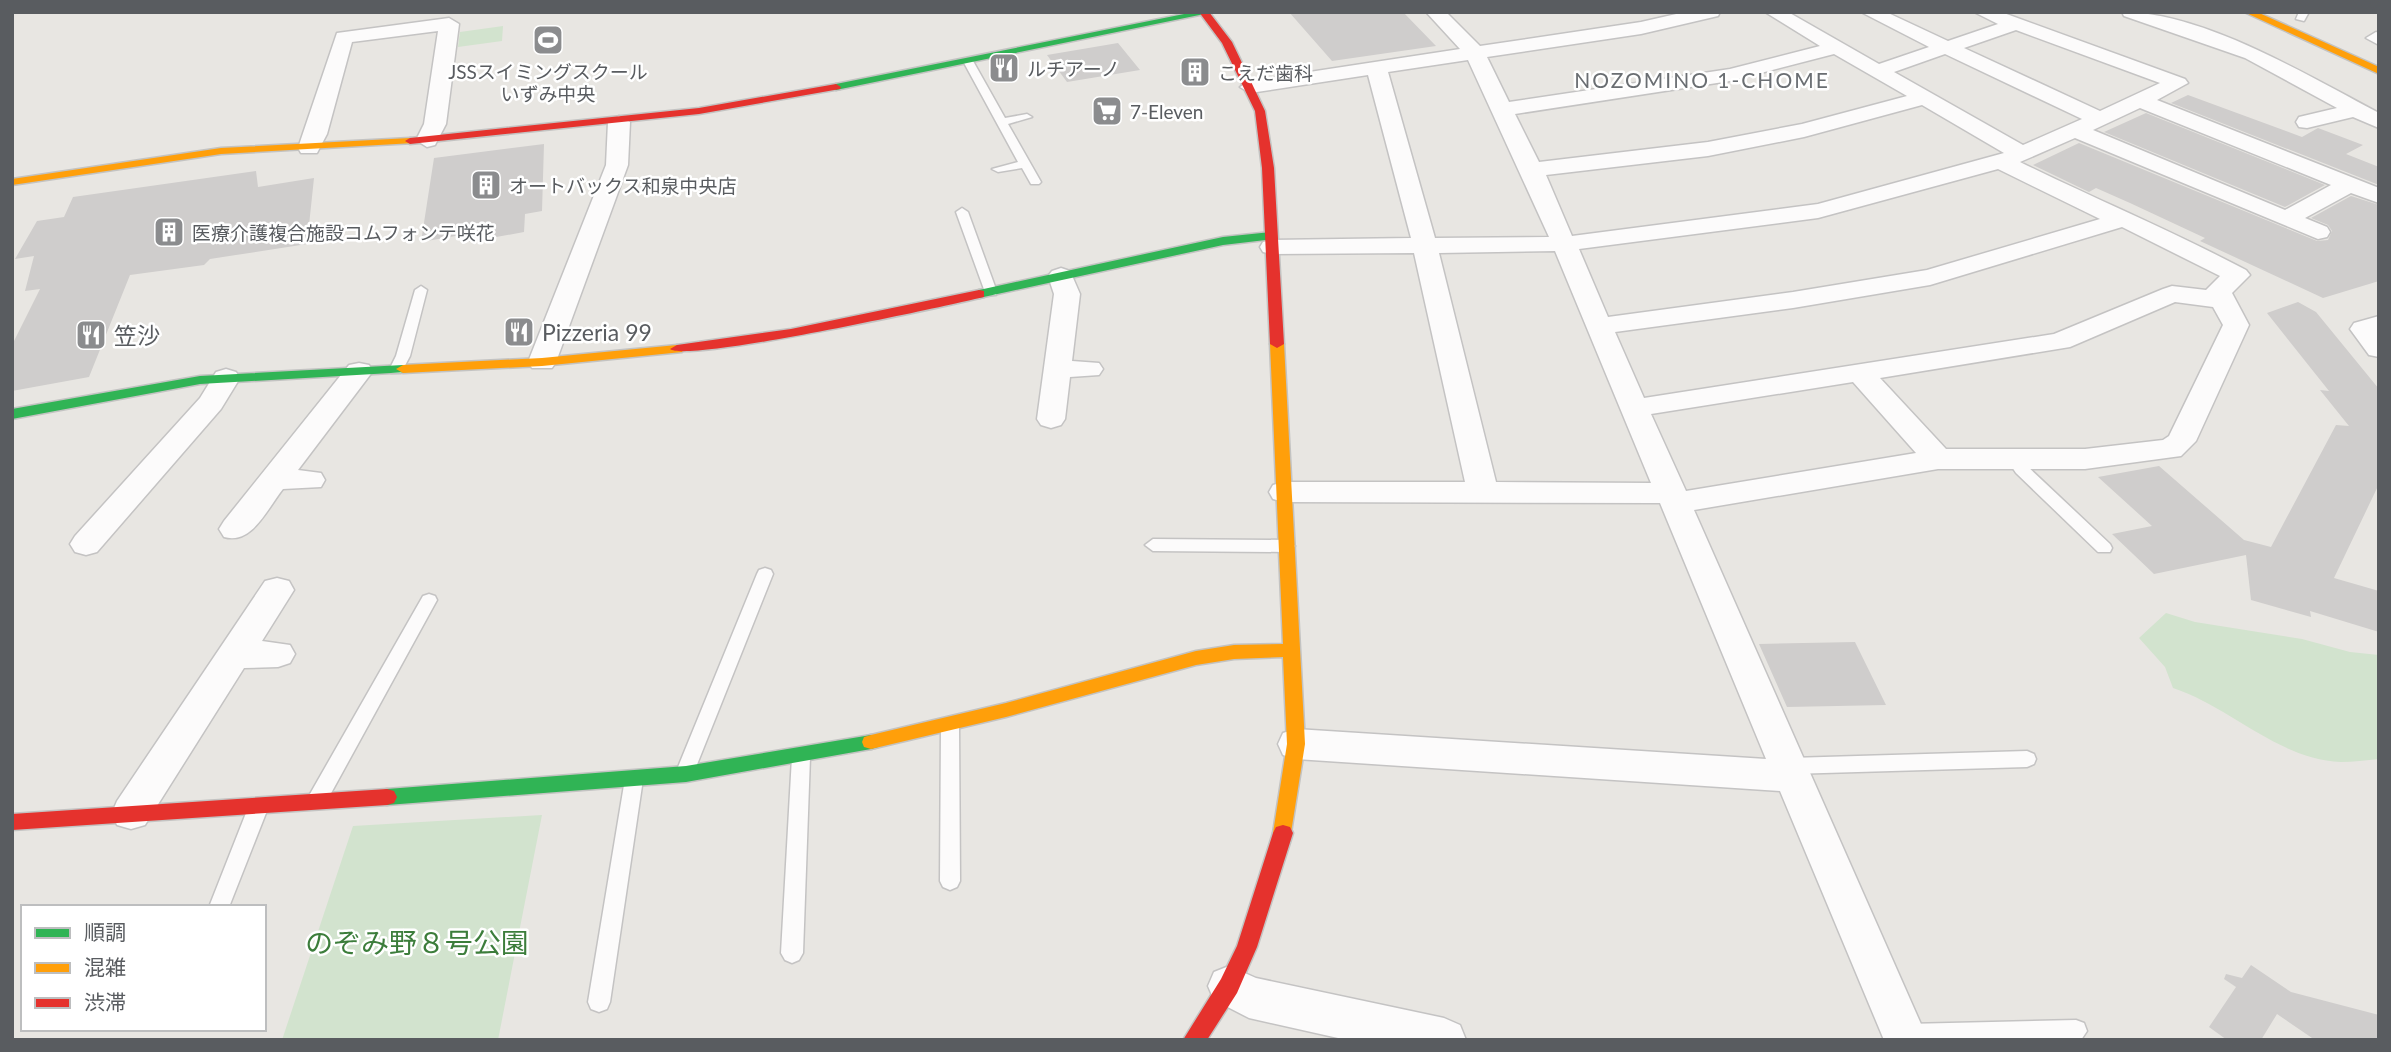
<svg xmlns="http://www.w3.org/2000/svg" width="2391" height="1052" font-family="Lato,'Noto Sans JP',sans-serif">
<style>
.green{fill:#d2e3ce}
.building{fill:#cfcdcc}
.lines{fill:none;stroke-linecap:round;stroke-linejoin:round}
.lane-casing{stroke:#c4c3c3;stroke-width:3}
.street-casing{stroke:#c4c3c3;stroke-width:3}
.fast-casing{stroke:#c3c3c2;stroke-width:3}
.slow-casing{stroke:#c3c3c2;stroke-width:3}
.jam-casing{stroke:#c3c3c2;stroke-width:3}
.lane{fill:#fcfbfb;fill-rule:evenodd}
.street{fill:#fcfbfb;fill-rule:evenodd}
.fast{fill:#30b455;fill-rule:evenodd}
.slow{fill:#ff9f0a;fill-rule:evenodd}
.jam{fill:#e5322d;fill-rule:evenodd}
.labels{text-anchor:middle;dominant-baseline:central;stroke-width:5;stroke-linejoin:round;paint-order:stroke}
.far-poi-label{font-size:19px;fill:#595c60;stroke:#fff;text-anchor:start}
.far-neighbourhood-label{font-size:21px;letter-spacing:2px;fill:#6a6e72;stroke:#fff}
.poi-label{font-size:23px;fill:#595c60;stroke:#fff;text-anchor:start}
.near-park-label{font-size:28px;fill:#3c7d3b;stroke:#fff}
</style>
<rect width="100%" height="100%" fill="#e8e6e2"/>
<path class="green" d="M503,26L502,41L458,47L460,32Z
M2166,613L2195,622L2302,639L2350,652L2379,655V759C2366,760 2353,762 2341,762C2277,759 2231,707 2173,688L2165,667L2139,638Z
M542,815L498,1040H282L353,826Z"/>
<path class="building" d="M1289,12H1403L1436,46L1332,61Z
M1118,43L1140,70L1067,82L1047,55Z
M2188,95L2302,137L2318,128L2363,145L2346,154L2379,167V185L2171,103Z
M2146,113L2325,185L2285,207L2104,132Z
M2079,143L2317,241L2328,240L2332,231L2328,225L2311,218L2351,196L2379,205V281L2323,298L2200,241L2205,238L2130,203L2096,188L2089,192L2033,165Z
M544,144L542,211L525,214L524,232L469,242L467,234L421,242L434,158Z
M256,171L258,187L314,178L307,244L210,259L204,265L130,275L89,377L12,391V345L40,289L25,291L34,256L15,259L37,221L64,217L73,197Z
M2298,302L2316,312L2379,389V484L2334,578L2379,591V632L2310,611L2311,617L2251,600L2246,555L2154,574L2112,534L2152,526L2098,477L2159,466L2244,540L2271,547L2336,425L2349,426L2320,390L2329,391L2267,313Z
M1855,642L1886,705L1787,707L1759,644Z
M2251,965L2291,992L2379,1015V1040H2315L2277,1014L2261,1040H2227L2209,1027L2236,987L2224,979L2226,974L2242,978Z"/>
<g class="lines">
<g class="lane-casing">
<path id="lane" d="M2299,12H2309L2304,21L2296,19Z
M964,59L973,61L1005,118L1027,114L1032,117L1008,124L1041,182L1039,184H1031L1022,168L998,172L992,169L1018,162L963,61Z
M962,208L968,212L997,292L996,295H986L985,292L956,212Z
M421,286L427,290L410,356L401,373H391L389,370L396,356L415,290Z
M2013,453L2018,455L2026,465L2110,544L2112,548L2110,552H2098L2016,473L2006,458Z
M1153,539L1287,540L1295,546L1287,552L1153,551L1145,545Z
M765,568L771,570L773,574L694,772L692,778L685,780L678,778L676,772L757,574L759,570Z
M429,594L435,596L437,600L324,806L317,808L310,806L307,800L310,794L423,596Z
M950,718L956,720L959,725L960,881L957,887L950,890L943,887L940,881L941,725L944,720Z
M801,749L808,752L810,757L803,953L799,960L792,963L785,960L781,953L792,757L794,752Z
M2027,751L2034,754L2036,759L2034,764L2027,767L1790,774L1783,771L1781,766L1783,761L1790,758Z
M634,771L641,773L643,779L610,1002L607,1009L599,1012L591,1009L588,1002L625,779L627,773Z
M258,800L265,802L268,808L229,907H209L248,808L251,802Z
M2076,1020L2084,1023L2087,1031L2081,1040H1898L1896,1035L1899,1027L1907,1024Z"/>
</g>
<g class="street-casing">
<path id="street" d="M1426,12H1446L1480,46L1641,22L1685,12H1720L1718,16L1641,34L1487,57L1509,102L1730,69L1820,46L1765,12H1788L1879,64L1929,47L1861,12H1886L1948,41L1998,24L1974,12H2001L2185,79L2188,83L2157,100L2379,188V203L2351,193L2305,218L2327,227L2330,232L2327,237L2318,239L2075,138L2020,162C2095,199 2172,231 2246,270L2250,275L2232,293L2249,325L2196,441L2181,456L2085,469H1938L1694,510L1928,1040H1884L1780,791L1296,759L1283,755L1278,744L1283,733L1296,729L1766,759L1660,503L1284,502L1273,499L1269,492L1273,485L1284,482H1465L1414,253L1272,254L1263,252L1260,247L1263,242L1272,240L1411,238L1368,75L1250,93L1240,87L1250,81L1460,49ZM2016,30L2160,83L2100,111L1964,48ZM1834,54L1907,96L1802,124L1708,142L1539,162L1515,114L1730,81ZM1945,54L2082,119L2023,145L1894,72ZM1468,60L1549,237L1435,238L1388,72ZM1922,105L2004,153L1818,204L1572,236L1546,175L1708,156L1804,137ZM2140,108L2331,185L2285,210L2093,130ZM1998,169L2100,219L1927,270L1793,292L1608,317L1579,249L1818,218ZM2122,227L2220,276L2206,290L2172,286L2163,289L2054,334L1644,398L1615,332L1793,308L1930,285ZM1555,251L1651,483L1496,482L1439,253ZM2175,302L2213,307L2223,325L2169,436L2163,440L2085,449H1946L1880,378L2070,347ZM1853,382L1916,453L1686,491L1651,414Z
M2122,12C2203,12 2307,75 2379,113V128L2353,117L2307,128L2299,127L2296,122L2299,117L2337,108L2245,58L2124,16Z
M449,18L459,24L446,124L435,145L427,147L416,140L424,124L438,31L352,42L327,134L317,153H301L298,148L337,33Z
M2376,32L2379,33V45L2366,38Z
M619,116L630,122L628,165L556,362L552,368H532L528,362L606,165L608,122Z
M1061,268L1070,271L1080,294L1072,361L1099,363L1103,369L1099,375L1070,377L1065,419L1061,425L1051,428L1041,425L1037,419L1054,294L1048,276L1052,271Z
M2379,316V357L2369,355L2350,329L2354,323Z
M359,363L369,365L373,371L298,470L321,473L325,480L321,487L283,489C267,509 252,545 224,537L219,529L224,521L349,365Z
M226,369L236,372L240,378L221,409L97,552L86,555L75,552L70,544L75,536L200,398L216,372Z
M277,578L289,581L294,590L262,641L290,645L295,654L290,663L278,667L244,668L145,825L131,829L117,825L112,813L117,801L265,581Z
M1229,966L1256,978L1444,1018L1460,1025L1466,1040H1347L1249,1018L1214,1000L1208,986L1214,972Z"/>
</g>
<g class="fast-casing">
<path id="fast" d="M1194,12L1209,13L836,90L831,87L836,84Z
M1271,232L1277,236L1275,239L1223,245L979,298L973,294L979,290L1223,237Z
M403,365L410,369L408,372L200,384L12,419V409L200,376Z
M871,735L878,737L880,742L878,747L871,749L686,782L387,805L380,803L377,797L380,791L387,789L686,766Z"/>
</g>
<g class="slow-casing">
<path id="slow" d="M2244,12H2257L2379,67V74Z
M410,138L414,139V143L221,154L12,185V179L221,148Z
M1277,340L1284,344L1305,744L1290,839L1283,841L1276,839L1273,833L1287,744L1283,657L1234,659L1196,665L1006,717L871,749L864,747L862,742L864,737L871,735L1006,703L1196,651L1234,645L1283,644L1270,344Z
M677,345L684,349L682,352L542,366L403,373L396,369L403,365L542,358Z"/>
</g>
<g class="jam-casing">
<path id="jam" d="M1199,12H1209L1232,42L1265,111L1274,168L1284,344L1277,348L1270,344L1262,168L1255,111L1222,43Z
M836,84L841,87L840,89L699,114L410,144L405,141L410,138L699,108Z
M979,290L984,291V297C946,306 687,363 670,349L677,345L791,329Z
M387,789L394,791L397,797L394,803L387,805L12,830V814Z
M1283,825L1290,827L1293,833L1257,947L1237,993L1207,1040H1183L1221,979L1237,946L1273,833L1276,827Z"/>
</g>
<use href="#lane" class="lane"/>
<use href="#street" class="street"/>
<use href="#fast" class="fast"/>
<use href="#slow" class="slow"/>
<use href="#jam" class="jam"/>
</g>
<defs>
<g id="stadium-square" transform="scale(1.575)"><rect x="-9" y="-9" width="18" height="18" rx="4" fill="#8b8c8e" stroke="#fff"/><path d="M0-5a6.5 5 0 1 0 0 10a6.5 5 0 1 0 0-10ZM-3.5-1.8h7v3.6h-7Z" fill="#fff"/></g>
<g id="restaurant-square" transform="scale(1.575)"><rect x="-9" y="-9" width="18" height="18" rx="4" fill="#8b8c8e" stroke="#fff"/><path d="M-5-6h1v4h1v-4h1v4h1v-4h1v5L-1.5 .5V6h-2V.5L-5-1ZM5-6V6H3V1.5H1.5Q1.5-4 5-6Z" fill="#fff"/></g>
<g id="building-square" transform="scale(1.575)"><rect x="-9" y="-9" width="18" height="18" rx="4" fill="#8b8c8e" stroke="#fff"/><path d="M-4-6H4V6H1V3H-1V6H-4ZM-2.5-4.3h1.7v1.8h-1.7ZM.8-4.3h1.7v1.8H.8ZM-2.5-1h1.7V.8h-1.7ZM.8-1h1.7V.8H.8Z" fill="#fff"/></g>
<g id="supermarket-square" transform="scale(1.575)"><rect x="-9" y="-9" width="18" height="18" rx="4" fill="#8b8c8e" stroke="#fff"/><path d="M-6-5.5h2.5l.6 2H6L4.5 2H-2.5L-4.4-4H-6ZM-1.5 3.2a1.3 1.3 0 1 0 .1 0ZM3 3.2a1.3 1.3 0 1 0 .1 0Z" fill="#fff"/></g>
</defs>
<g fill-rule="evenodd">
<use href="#stadium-square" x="548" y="40"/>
<use href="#restaurant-square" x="1004" y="68"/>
<use href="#building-square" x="1195" y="72"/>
<use href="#supermarket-square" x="1107" y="111"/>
<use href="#building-square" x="486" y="185"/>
<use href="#building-square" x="169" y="232"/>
<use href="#restaurant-square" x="519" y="332"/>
<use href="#restaurant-square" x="91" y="335"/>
</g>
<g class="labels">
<g class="far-poi-label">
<text x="1027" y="68">ルチアーノ</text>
<text x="548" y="71" text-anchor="middle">JSSスイミングスクール<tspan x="548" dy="22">いずみ中央</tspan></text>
<text x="1218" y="72">こえだ歯科</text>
<text x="1130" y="111">7-Eleven</text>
<text x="509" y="185">オートバックス和泉中央店</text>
<text x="192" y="232">医療介護複合施設コムフォンテ咲花</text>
</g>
<g class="far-neighbourhood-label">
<text x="1702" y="79">NOZOMINO 1-CHOME</text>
</g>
<g class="poi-label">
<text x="542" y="332">Pizzeria 99</text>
<text x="114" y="335">笠沙</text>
</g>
<g class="near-park-label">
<text x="417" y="942">のぞみ野８号公園</text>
</g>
</g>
<rect width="2391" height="1052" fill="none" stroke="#595c60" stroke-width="28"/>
<rect x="21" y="905" width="245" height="126" fill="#ffffff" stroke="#bdbebf" stroke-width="2"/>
<rect x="35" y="928" width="35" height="10" fill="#30b455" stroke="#bdbebf" stroke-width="2"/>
<text x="84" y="940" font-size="21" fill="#595c60">順調</text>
<rect x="35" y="963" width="35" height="10" fill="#ff9f0a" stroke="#bdbebf" stroke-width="2"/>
<text x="84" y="975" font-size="21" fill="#595c60">混雑</text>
<rect x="35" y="998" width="35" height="10" fill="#e5322d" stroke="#bdbebf" stroke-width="2"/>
<text x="84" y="1010" font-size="21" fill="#595c60">渋滞</text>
</svg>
